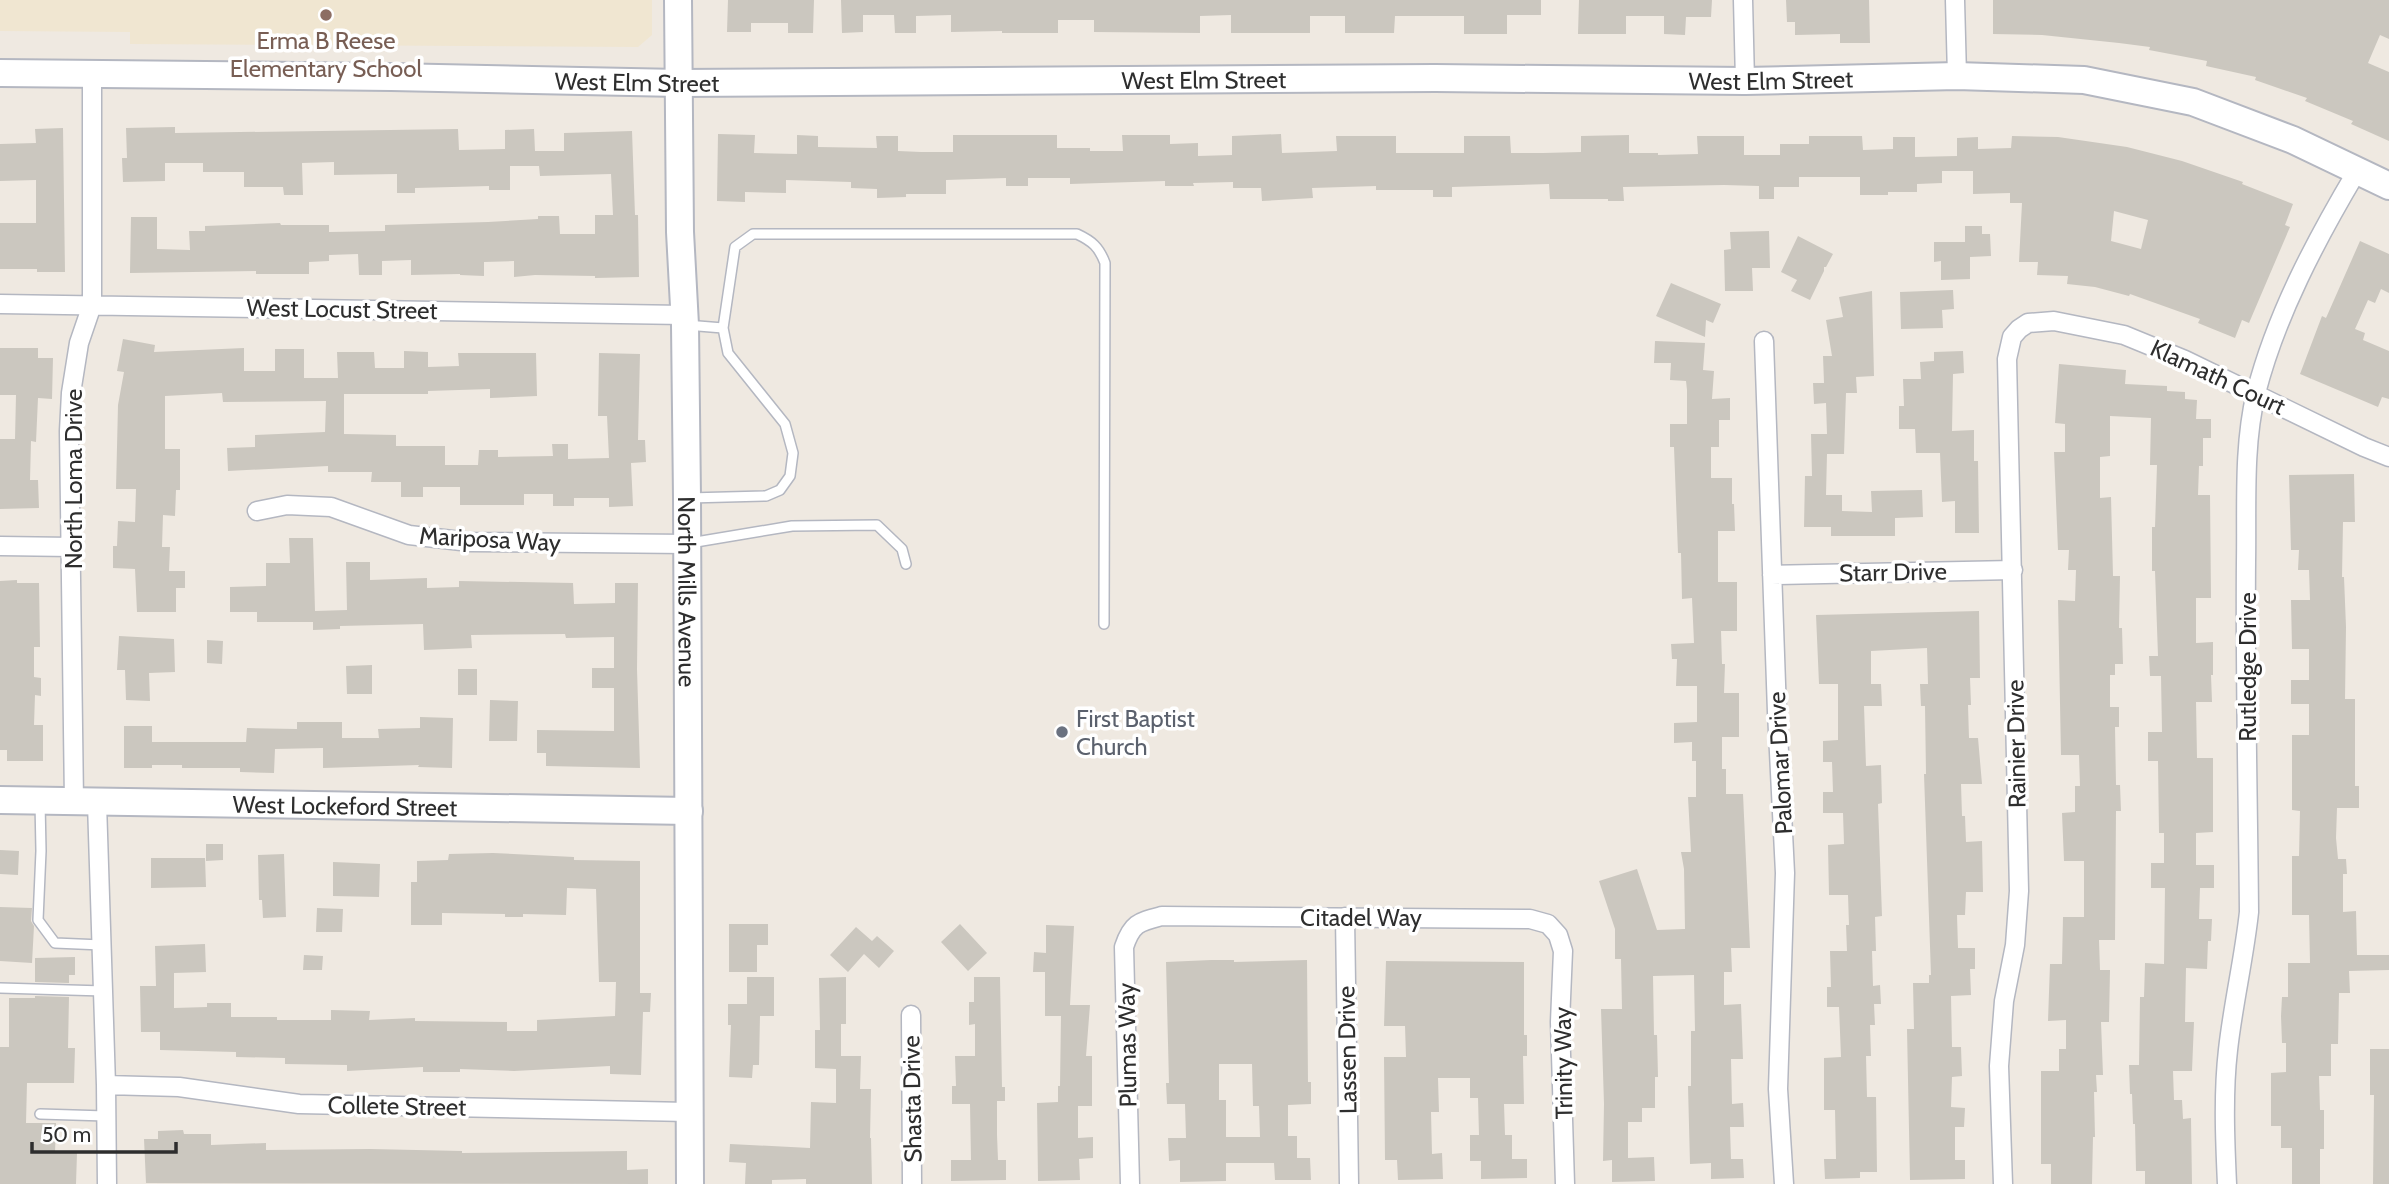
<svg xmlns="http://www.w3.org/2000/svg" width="2389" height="1184" font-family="Cabin,sans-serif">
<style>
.education{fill:#f0e6d1}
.building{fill:#cbc7bf;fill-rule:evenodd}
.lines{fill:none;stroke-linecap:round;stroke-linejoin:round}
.lane-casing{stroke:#b4b7c1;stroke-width:12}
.street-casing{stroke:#b4b7c1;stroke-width:21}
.secondary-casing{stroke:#b4b7c1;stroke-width:30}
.lane{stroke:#fff;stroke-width:9}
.street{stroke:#fff;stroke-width:18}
.secondary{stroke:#fff;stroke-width:26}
.education-dot{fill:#8d6e63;stroke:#fff;stroke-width:2.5}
.worship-dot{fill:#6b7280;stroke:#fff;stroke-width:2.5}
.labels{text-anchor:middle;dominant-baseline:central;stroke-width:7;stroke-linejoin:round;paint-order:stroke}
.education-label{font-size:24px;fill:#785e54;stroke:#fff}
.street-label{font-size:24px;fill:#2e2e2e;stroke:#fff}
.worship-label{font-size:24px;fill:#5b616d;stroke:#fff;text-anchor:start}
</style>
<rect width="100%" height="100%" fill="#efe9e1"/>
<path class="education" d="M0,0H652V35L638,47L130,44V32L0,31Z"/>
<path class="building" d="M728,0H814L813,33H788V23H751V32H727Z
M841,0H1541V15H1507V34H1464V16H1395L1394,33H1345V16H1310V33H1231V15L1200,16V33L1094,32V20H1058V33H1002V31L951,32V15L916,16V33H895L894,15H863V32L842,33Z
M1579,0H1712L1711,17H1686L1685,35L1664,34V16H1626V34H1578Z
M1786,0H1869L1870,43H1840V34L1795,35V22H1787Z
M1993,0H2389V39L2380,35L2368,63L2389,72V141L2351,124L2353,121L2305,101L2307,98L2255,80L2256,77L2206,66L2207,61L2149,50L2150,47L2119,43L2042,35L1993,34Z
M175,127V133L458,129L459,150L505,149V130L534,129L535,151H564V133L632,131L635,215H638L639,277L595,278V276L535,275L514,277V261L484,262V276L460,275V274L411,275V260L382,261V275H359L358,254L329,255V261L309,262V274H256V271L130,273L131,217H157V249L190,250L189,231H205V226L280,223L281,225H329V232L385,231V225L488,222L538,219V216H559L560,234H595V215H613L611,174L540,176L539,166H510V190H489V186L415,188V193H397V174L334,175V162L302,163L303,195H284L283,187H244V172H203V163H165V181L123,182L122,158H127L126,128Z
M63,128L65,272H37V269H0V223H36V180L0,181V144L36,143L35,129Z
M718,134L755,135L754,153L797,154V135L818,136V147L877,148L876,136H898V151L921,152H953V135H1057V148H1090V151H1123L1122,135H1170V144L1198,143V156L1232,155V136L1281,134L1282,153L1337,151L1336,136H1396V153H1464V136H1510L1511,153H1543L1581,152V136L1629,135V153H1658V155L1698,154L1697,136H1744V155H1780V144H1809V136H1862L1863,150L1893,149V137H1915V157L1957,156V138L1978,137V149L2011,148L2012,136L2058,137L2127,147L2182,161L2243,182L2242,184L2293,204L2285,225L2290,227L2249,323L2242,320L2235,338L2198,323L2200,319L2130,294L2129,296L2095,287L2067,284L2068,276L2037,275L2038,262H2019L2022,203H2010V193L1973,194V171H1942V183L1917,184V192H1888V195H1860V177H1799V187H1774V199H1759V186L1724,185L1623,187L1624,201H1608V199H1550L1549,184L1452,187V197H1433V190H1376V186L1312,188L1313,198L1262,201L1261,188H1233V182L1193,183L1194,186H1165V181L1070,184V178H1028V186H1006V178L946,180V194H906V197L877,198V189L851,188V182L786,180V193L745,192V202L717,201ZM2114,211L2148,220L2141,249L2111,241Z
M1965,226H1982V234H1990L1991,256L1970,257V279L1941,280V261L1934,262V242H1965Z
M1769,231L1770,268H1752L1753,291H1725L1724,250L1731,249L1730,232Z
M1798,236L1833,254L1826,267H1824V271L1810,300L1791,291L1797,280L1781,272Z
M2360,241L2389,254V293L2381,289L2375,303L2368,300L2355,329L2365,333L2363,340L2389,351V399L2382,397L2378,407L2300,374L2322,316L2326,318Z
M1671,283L1721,304L1713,323L1706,320L1705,337L1656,316Z
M1953,290L1954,309L1942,310L1943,328L1901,329L1900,292Z
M1872,291L1874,376L1856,377L1857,393H1846L1844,454H1827L1826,495H1842V511L1872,512L1871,491L1922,490L1923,517L1895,518V536H1831V527H1804L1805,476H1812L1811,434H1827L1826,403L1814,404L1813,383H1824L1823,356H1832L1826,320L1843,317L1839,297Z
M123,339L155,345L154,352L244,348V371H275V349H304V378H338L337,352H374L375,368H404V351L428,352V367L459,366L458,353H536L537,396L490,398V389L428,391V394H344V434L396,435V446H445V465H478L479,450H498V457L553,456L552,444H568V459L609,458L607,416H598L599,353L640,354L638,440H645L646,462L631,463L633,506L609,507V498H574V506H553V494H524V505H460V487H423V497H401V482H371L372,472H328V466L228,471L227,448L255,447V435L325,432L326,401L223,402L222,393L165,396V449H180V490H176L175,516L163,515L162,547H170L169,571H185V588H176V612H137L135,569L113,568V546H117L118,521L135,522L136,489H116L118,405L124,372L117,371Z
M1655,341L1705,343L1703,370L1714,371L1712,399L1730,398V420H1719V447H1711V478H1732V504H1734L1735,531H1718V582H1737V631H1721L1722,664H1725L1724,693H1739V737H1722V769H1726V794H1743L1750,948H1731L1732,972H1724V1005L1741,1004L1743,1059H1731L1732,1104L1743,1103L1744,1127H1730L1731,1159H1743L1744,1178L1711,1179V1163L1690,1164L1688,1086H1691V1031H1695L1694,975L1653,976L1654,1035H1657L1658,1077H1655V1108H1642V1122H1628V1158L1654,1157L1655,1181L1612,1182V1160L1603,1161L1604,1104L1601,1009H1622L1621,959H1615V929L1599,881L1637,869L1657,930L1685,929L1684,869L1681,852H1691L1688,797H1696V761H1692V742L1674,743V723L1697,722V686H1676L1677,659H1672L1671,644L1694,643L1692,598L1682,599L1681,553H1678L1674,447H1670V424H1687V390L1686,381L1670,380L1671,363H1654Z
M0,348H38V358H53L52,399L38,398L36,442L31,441L30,480H38L39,508L0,509V439H15L16,395H0Z
M1963,351L1964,373L1953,374L1952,431L1974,430V461H1978L1979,533H1955V501L1942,502L1940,453H1916L1915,429H1899V406H1904L1903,379H1921L1920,362L1934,361V352Z
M2059,364L2126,370L2125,384L2167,386V391L2185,392V399L2197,400L2196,419H2211V438H2203V466H2199L2198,495H2210L2211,598H2196V643L2213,642V675H2211L2212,702H2196L2197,758H2213V832L2196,833V865H2214V888H2200L2199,919H2212L2211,941H2208L2207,969L2186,968L2185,1022H2194L2192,1071H2173L2174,1100H2182L2183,1119L2191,1118L2192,1184H2145V1171H2136L2135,1124H2133L2132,1094H2130L2129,1065H2139L2140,997H2144L2145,963L2164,964L2165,888H2151V863H2164V833H2159L2158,761H2148V732H2162L2161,676H2150L2149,656H2158L2155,571H2152V527H2155L2157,465H2150L2151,418L2110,416V456L2100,457V498L2111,497L2113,576H2120L2119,628H2122L2123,664H2115V675H2110V707H2119V727H2115L2116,785H2120L2121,811H2116L2115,940H2099L2100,970H2110L2109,1022H2101L2103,1075H2096L2097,1092H2094L2095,1137H2093L2092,1184H2051V1164H2041V1071H2059V1049H2066V1020L2048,1021L2050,964H2062L2063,917H2084V861H2064L2062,813L2075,812V786H2080L2079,755H2061L2058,600L2075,601L2076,570H2068L2069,550H2058L2054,452H2065V424L2055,423Z
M2354,474L2355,522H2343L2342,577H2344L2346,627L2345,699H2355V786H2359V808H2337L2336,838L2338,859H2346L2347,874H2343V912L2356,911L2357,955H2389V970L2349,971L2350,993H2339L2338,1044H2331V1076H2319L2320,1110H2324V1149H2320V1184H2292V1148H2281V1126H2271V1073L2286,1072V1043H2282L2281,1016L2282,997H2288V963H2310L2309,915H2292V856H2299L2300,811L2292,810V735H2309V704H2291V680H2309V649H2292L2291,600H2310L2309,570H2298L2299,550H2291L2289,475Z
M289,538H313L315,611L347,610L346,562H370V580L427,578V588L459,587V581L573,583L574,604L615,603V583H638L637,669L640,768L546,766V753H537V730L614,731V688H592V668H614V637L566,638L565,634L471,635L472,648L424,650L423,624L340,626V629L313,630V622H257V612H230V587L266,586V563H290Z
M17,580V583H39L40,647H34V677L41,678V696L35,695L34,725H43V761H7V750H0V581Z
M1979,611L1980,678H1970L1971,705H1968L1969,738H1978L1982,784H1961L1962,816H1965L1966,842L1982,841L1983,892H1966L1965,915H1957L1958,948H1975V969H1970L1971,995L1951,996L1952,1047H1961L1962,1076L1952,1077L1951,1107L1965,1108L1964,1127H1955V1160H1965V1179L1910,1180L1907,1029H1914L1913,983H1929V975H1931L1924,774H1926L1925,706H1921L1920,684H1928L1927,648L1871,651V684H1881L1882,706H1864L1866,766L1881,765L1882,803L1878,804L1882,916L1875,917L1876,951H1872L1873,986L1880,985L1881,1004H1874L1875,1025H1870L1871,1056H1866L1867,1097H1876L1877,1172H1860V1178L1825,1179L1824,1159H1836L1835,1110H1824V1058L1841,1057L1839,1007H1827V987H1831L1830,951H1847L1846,925H1849L1848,895H1829L1828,845L1844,844L1843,813H1823V792H1833L1832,762H1823V741L1838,740V684H1819L1816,615Z
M119,636L174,639L175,672L149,673L150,701L126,700L125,670H117Z
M207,640L223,641L222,664L207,663Z
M372,665V694H347L346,666Z
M458,669H477V695H458Z
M490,700L518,701L517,741H489Z
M420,717L453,718L452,768L418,767L419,765L323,768V748L275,749L274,773L240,772V768H182V765H152V768H124V726H152V742H246L247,728L297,729V722H342V738H379L378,729L420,728Z
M206,844H223V860L206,861Z
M0,850L19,851L18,875L0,874Z
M493,853L574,857V860L640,861V993H651L650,1012H643L641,1075L610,1074V1066L514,1071L460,1069V1072H423V1067L347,1071V1065L285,1064V1058L236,1057V1052L160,1050V1032H141L140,986H156L155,946L205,944L206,972L174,973V1008L207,1007V1003H231V1017H277V1020H331V1010L370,1011L369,1020L415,1018V1021L507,1022V1031H537V1020L615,1016L616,982H599L596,889L567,888L566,915L523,914V917H505V914L442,913V925H411V882H417V861L448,860L449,854Z
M284,854L286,917L263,918L262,900H259L258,855Z
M151,858H205L206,887L151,888Z
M333,862L380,864L379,897L333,896Z
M0,907L32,908L31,921L34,926L32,963L0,961Z
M317,908L343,909L342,932H316Z
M729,924H768V945H757V972H729Z
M960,924L987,953L968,971L941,942Z
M1046,925L1074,926L1070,1005H1090L1086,1056H1092V1106H1078V1138L1093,1137V1158L1079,1159L1080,1180L1038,1181L1037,1103L1058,1102V1086H1060L1061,1016H1045V972H1033L1034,952L1046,953Z
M856,927L872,941L877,936L894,951L879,968L864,954L848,972L830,955Z
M304,955L323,956L322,970H303Z
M75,957V975H69V983L35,982V958Z
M1211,960H1234V962L1307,960L1308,1082H1311V1104L1288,1105V1136H1297V1158H1310L1311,1180H1275L1274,1163H1226V1181L1180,1182V1160L1169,1161L1168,1138H1186L1185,1104H1167L1166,1083H1169L1166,962ZM1219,1064H1252L1253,1106H1259L1260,1137H1226V1100H1219Z
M1386,961L1524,962V1035H1527V1056H1523L1524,1104H1504L1505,1135H1512V1159H1527V1178L1481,1179V1161H1470V1135H1479L1478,1098H1470V1078H1438L1439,1112H1431L1432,1154L1442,1153L1443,1179L1398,1180L1397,1160H1385L1384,1057H1406L1405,1026H1384Z
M747,977H774V1016H760L759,1065H753L752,1078L729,1077L731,1025H728V1004H747Z
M846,977V1024H841V1056H861L860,1089H871L870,1138H871L872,1184H806V1179L772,1180V1184H745L746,1163L729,1162L730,1144L810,1148L811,1102L836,1103V1069L815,1068V1030H820L819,978Z
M974,977H1000L1002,1087H1005V1101H997V1135L998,1160H1006V1180L951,1181V1160H971L970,1104H952V1086H956L955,1056H975V1024L969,1025V1002H974Z
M35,996L69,997L68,1048H75L74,1083H27L26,1123H56L55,1153H77L76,1184H0V1047H9V998H35Z
M2370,1049H2389V1184H2373L2374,1095H2370Z
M183,1130L184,1134H211V1145L266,1143V1150L370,1149L462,1151V1153L627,1151V1170L648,1169V1184L146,1183L144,1139H158V1131Z"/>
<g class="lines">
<g class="lane-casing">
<path id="lane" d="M686,325L723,328
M689,498L766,496L780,490L790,476L793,453L785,424L728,353L723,328L735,247L753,234H1077C1092,241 1099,247 1105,263L1104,624
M690,543L792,526L877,525L902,549L906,564
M40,802L41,851L38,920L55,943L102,945
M0,988L104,991
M40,1114L106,1116"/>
</g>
<g class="street-casing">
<path id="street" d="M1743,0L1745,81
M1955,0L1957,76
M0,304L684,315
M1764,341L1777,712L1785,873L1778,1089L1784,1184
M257,511L287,505L331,507L409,535L470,542L687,544
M0,546L72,547
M1772,575L2013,570
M74,802L69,431L71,393L79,343L92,305V74
M97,803L106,1085L107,1184
M1345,917L1349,1184
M911,1015L912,1184
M106,1085L179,1087L299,1104L688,1112
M1130,1184L1124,947C1132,923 1139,922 1162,916L1530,919L1548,924L1558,935L1563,951L1560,1022L1565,1184
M2003,1184L1999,1066L2004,1001L2015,945L2019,891L2007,359L2012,337L2019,329L2028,323L2054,321L2124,335L2185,360L2364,447L2389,457
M2227,1184C2225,1141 2223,1093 2228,1050C2233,1004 2244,959 2249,912C2248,796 2245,679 2246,562C2247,507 2243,447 2256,393C2276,315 2316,240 2357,171"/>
</g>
<g class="secondary-casing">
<g id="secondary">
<path id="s1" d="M678,0L680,232L685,325L687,498L690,1184"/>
<path id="s2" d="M0,73L391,77L679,83L1435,78L1745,81L1957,76L2084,80L2193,102L2293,140L2389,186"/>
<path id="s3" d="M0,800L689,811"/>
</g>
</g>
<use href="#lane" class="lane"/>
<use href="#street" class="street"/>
<use href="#secondary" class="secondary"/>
</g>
<circle class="education-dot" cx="326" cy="15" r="7"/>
<circle class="worship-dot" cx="1062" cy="732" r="7"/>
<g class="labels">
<g class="education-label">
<text x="326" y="40">Erma B Reese<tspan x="326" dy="28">Elementary School</tspan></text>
</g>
<g class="street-label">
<text stroke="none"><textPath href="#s2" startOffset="1204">West Elm Street</textPath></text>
<text stroke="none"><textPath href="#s2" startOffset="1771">West Elm Street</textPath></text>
<text stroke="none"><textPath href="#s2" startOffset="637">West Elm Street</textPath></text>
<text transform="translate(342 309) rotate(1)">West Locust Street</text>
<text transform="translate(2218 377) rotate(25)">Klamath Court</text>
<text transform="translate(73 479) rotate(-90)">North Loma Drive</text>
<text transform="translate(490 539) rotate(3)">Mariposa Way</text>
<text transform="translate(1893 572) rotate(-1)">Starr Drive</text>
<text stroke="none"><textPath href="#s1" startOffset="592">North Mills Avenue</textPath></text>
<text transform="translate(2247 667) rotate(-90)">Rutledge Drive</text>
<text transform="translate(2016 744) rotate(-91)">Rainier Drive</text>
<text transform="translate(1780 763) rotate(-93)">Palomar Drive</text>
<text stroke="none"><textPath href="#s3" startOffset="345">West Lockeford Street</textPath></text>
<text x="1361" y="917">Citadel Way</text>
<text transform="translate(1127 1045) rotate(-91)">Plumas Way</text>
<text transform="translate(1347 1050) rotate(-91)">Lassen Drive</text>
<text transform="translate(1563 1063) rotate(-91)">Trinity Way</text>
<text transform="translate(912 1099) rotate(-91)">Shasta Drive</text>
<text transform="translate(397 1106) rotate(1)">Collete Street</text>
</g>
<g class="worship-label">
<text x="1076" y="718">First Baptist<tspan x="1076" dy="28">Church</tspan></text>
</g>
</g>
<path d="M32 1142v10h144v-10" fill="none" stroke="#2e2e2e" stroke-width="3.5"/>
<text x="42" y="1142" font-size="21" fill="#2e2e2e" stroke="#ffffff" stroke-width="5" paint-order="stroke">50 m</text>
</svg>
